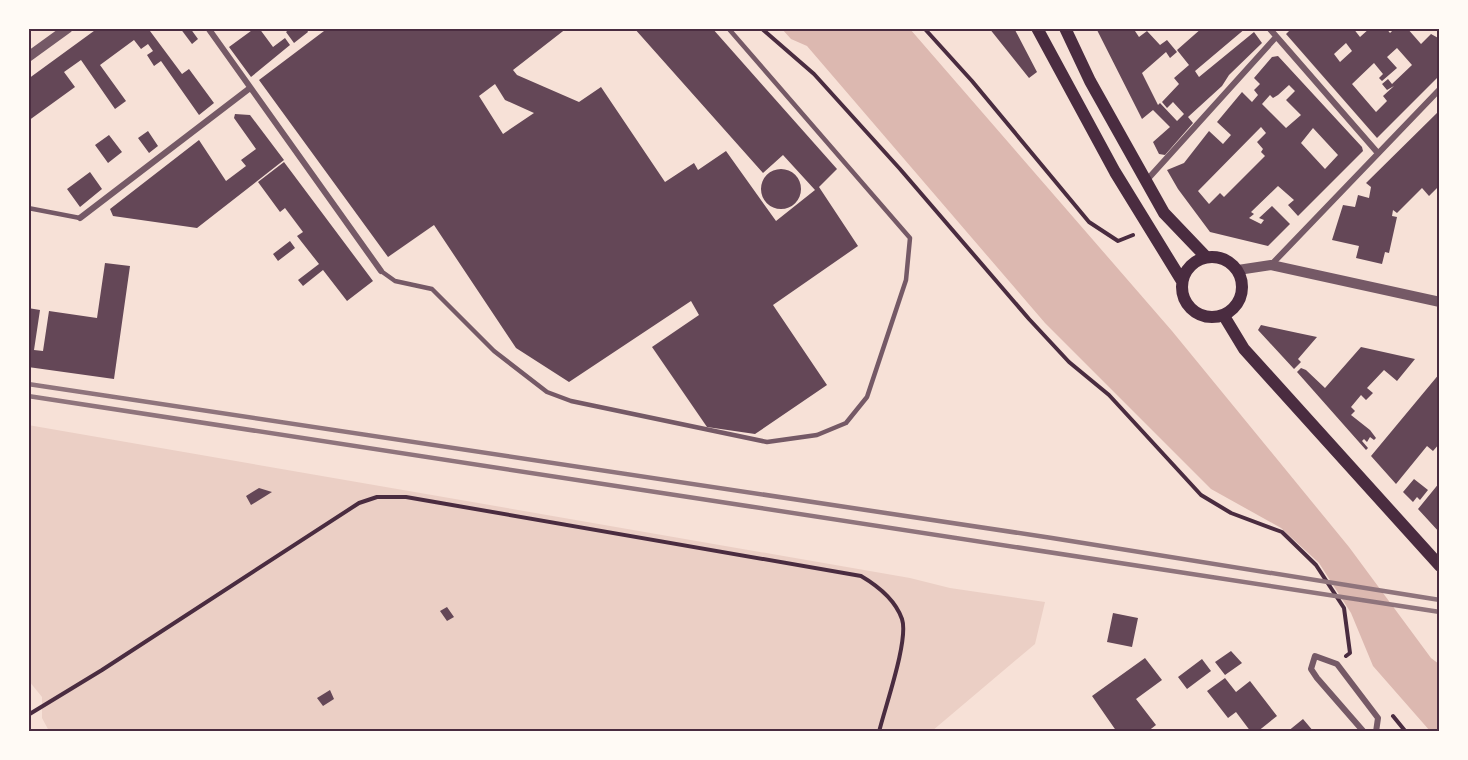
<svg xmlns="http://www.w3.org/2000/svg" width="1468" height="760" font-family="Figtree,sans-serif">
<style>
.green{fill:#ebcfc5}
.water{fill:#dcb8b0}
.building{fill:#644757;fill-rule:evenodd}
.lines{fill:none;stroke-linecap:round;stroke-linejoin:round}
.path{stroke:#4a2c40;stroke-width:4}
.service{stroke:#755966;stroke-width:4.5}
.minor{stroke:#755966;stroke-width:6}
.tertiary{stroke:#755966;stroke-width:10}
.secondary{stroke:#4a2c40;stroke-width:12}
.rail{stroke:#8f747c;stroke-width:4.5}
.neatline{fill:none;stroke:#4a2c40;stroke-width:2}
</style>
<rect width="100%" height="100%" fill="#f7e1d7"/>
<path class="green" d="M28,425L910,578L950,588L1045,602L1035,644L932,731H49L42,718V697L29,681Z"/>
<path class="water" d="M782,29H910L1172,331L1349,547L1431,658L1439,664V731H1430L1373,666L1351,613L1319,563L1281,528L1211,489L1045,323L807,46L791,39Z"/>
<path class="building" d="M98,28H154L150,31L182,74L189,69L214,103L199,115L161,61L154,66L147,55L153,51L148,44L141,49L134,40L100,65L126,101L115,109L81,60L64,72L75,87L28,121V79Z
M180,28H190L198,39L192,44Z
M255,28H259L273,47L285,38L290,45L251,77L229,47Z
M291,28H306L308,32L294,43L286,32Z
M328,28H567L513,70L517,75L579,102L601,87L665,182L694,163L698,170L726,151L776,221L815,190L783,155L763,173L634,28H712L837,169L819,187L858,246L773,305L827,385L755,434L707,427L652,347L699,315L691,301L569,382L516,348L434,225L388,257L259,80ZM495,84L505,100L534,113L503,134L479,96Z
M989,28H1014L1037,72L1029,78Z
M1096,28H1133L1139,37L1147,31L1160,45L1167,40L1177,52L1170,58L1166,52L1142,73L1158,105L1160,103L1177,121L1184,114L1173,102L1167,108L1162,102L1179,84L1174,78L1189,65L1177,50L1202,28H1246L1195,71L1199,77L1254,32L1262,43L1229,75L1222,86L1188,117L1193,123L1165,155L1159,154L1153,142L1170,127L1153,110L1142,119Z
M1292,28H1353L1360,37L1370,28H1386L1390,33L1395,28H1407L1421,44L1431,34L1440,39V75L1377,138L1286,34ZM1346,43L1352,51L1340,62L1334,54ZM1397,48L1412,65L1392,84L1388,79L1382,84L1387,90L1394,86L1383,96L1387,101L1376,112L1352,84L1374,63L1383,74L1379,78L1382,81L1397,68L1387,57Z
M1278,56L1362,147L1363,151L1298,216L1288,205L1294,200L1278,186L1251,212L1254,214L1249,218L1261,224L1264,220L1259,218L1272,206L1290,224L1268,246L1210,232L1178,189L1167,170L1184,163L1209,131L1223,144L1231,135L1217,122L1242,92L1252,102L1258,95L1254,90L1260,84L1254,78L1272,57ZM1289,85L1295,91L1286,100L1301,115L1286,128L1262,104L1270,95L1273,98L1278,95ZM1261,127L1266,133L1257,142L1263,149L1261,152L1265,156L1224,197L1220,193L1209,204L1198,191ZM1313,128L1338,155L1325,169L1301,143Z
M1440,110V185L1429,196L1422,188L1397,213L1393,210L1392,216L1397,217L1389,253L1385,252L1382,264L1356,258L1359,246L1332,240L1343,205L1355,207L1358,195L1369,198L1371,187L1366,183Z
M235,114L250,115L284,160L197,228L113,216L110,209L199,140L226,181L246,166L241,160L256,149L234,118Z
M148,131L158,146L149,153L138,138Z
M109,135L122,152L108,163L95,145Z
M284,162L373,281L347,301L323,270L303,286L298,280L319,264L297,236L303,232L285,208L280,212L258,182Z
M761 189a20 20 0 1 1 40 0a20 20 0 1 1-40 0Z
M90,172L102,189L80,207L67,189Z
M290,241L295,248L278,261L273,254Z
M105,263L130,266L114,379L28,367V308L40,310L34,350L43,351L49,311L97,318Z
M1261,325L1298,333L1317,337L1298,359L1301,362L1294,369L1258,330Z
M1361,347L1415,359L1397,381L1384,370L1367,388L1373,393L1366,400L1361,395L1351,407L1355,411L1351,415L1370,430L1376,438L1374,440L1370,437L1367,442L1364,439L1362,441L1368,448L1366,450L1297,372L1301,368L1306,370L1325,388Z
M1440,373V430L1437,433L1440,443L1433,451L1427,446L1396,484L1371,456Z
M1414,479L1428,490L1420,500L1417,497L1413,502L1403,492Z
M1440,482V533L1418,509Z
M259,488L272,492L251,505L246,496Z
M447,607L454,617L447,621L440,611Z
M1113,613L1138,618L1132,647L1107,642Z
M1231,651L1242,663L1225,675L1215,662Z
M1145,658L1162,680L1136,699L1156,725L1147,732H1117L1092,696Z
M1202,659L1211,671L1187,689L1178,677Z
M1225,678L1236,692L1250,681L1277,716L1257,732H1251L1236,712L1228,718L1207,691Z
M330,690L334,699L323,706L317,698Z
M1303,719L1314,732H1287Z"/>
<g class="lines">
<path class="path" d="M761,28L814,74L900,169L1029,319L1069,362L1109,395L1201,495L1231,513L1282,532L1316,565L1344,608L1350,653L1346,656
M924,28L972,81L1089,222L1118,241L1133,235
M28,715L102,670L359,503L377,497H406L861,576C878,586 895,599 902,619C909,640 885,707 879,732
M1393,716L1406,732"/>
<path class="service" d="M28,208L80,218
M381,271L395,281L432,289L494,351L547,392L571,401L767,442L817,435L846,423L867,397L906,280L910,238L728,28"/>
<path class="minor" d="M208,28L381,271
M1269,28L1377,152
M1146,181L1276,37
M80,218L250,88
M1271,265L1440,89
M1364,732L1317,678L1311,669L1315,656L1337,664L1378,718L1376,732"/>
<path class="tertiary" d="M28,57L68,28
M1238,270L1271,265L1440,302"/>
<path class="secondary" d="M1037,28L1115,172L1182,281
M1065,28L1090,81L1164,213L1206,257
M1182 287a30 30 0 1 1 60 0a30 30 0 1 1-60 0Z
M1224,316L1244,349L1440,566"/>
<path class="rail" d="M28,384L1052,538L1440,600
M28,396L1440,612"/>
</g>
<rect width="1468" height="760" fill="none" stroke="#fffaf5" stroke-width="60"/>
<rect x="30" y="30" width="1408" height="700" class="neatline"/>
</svg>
